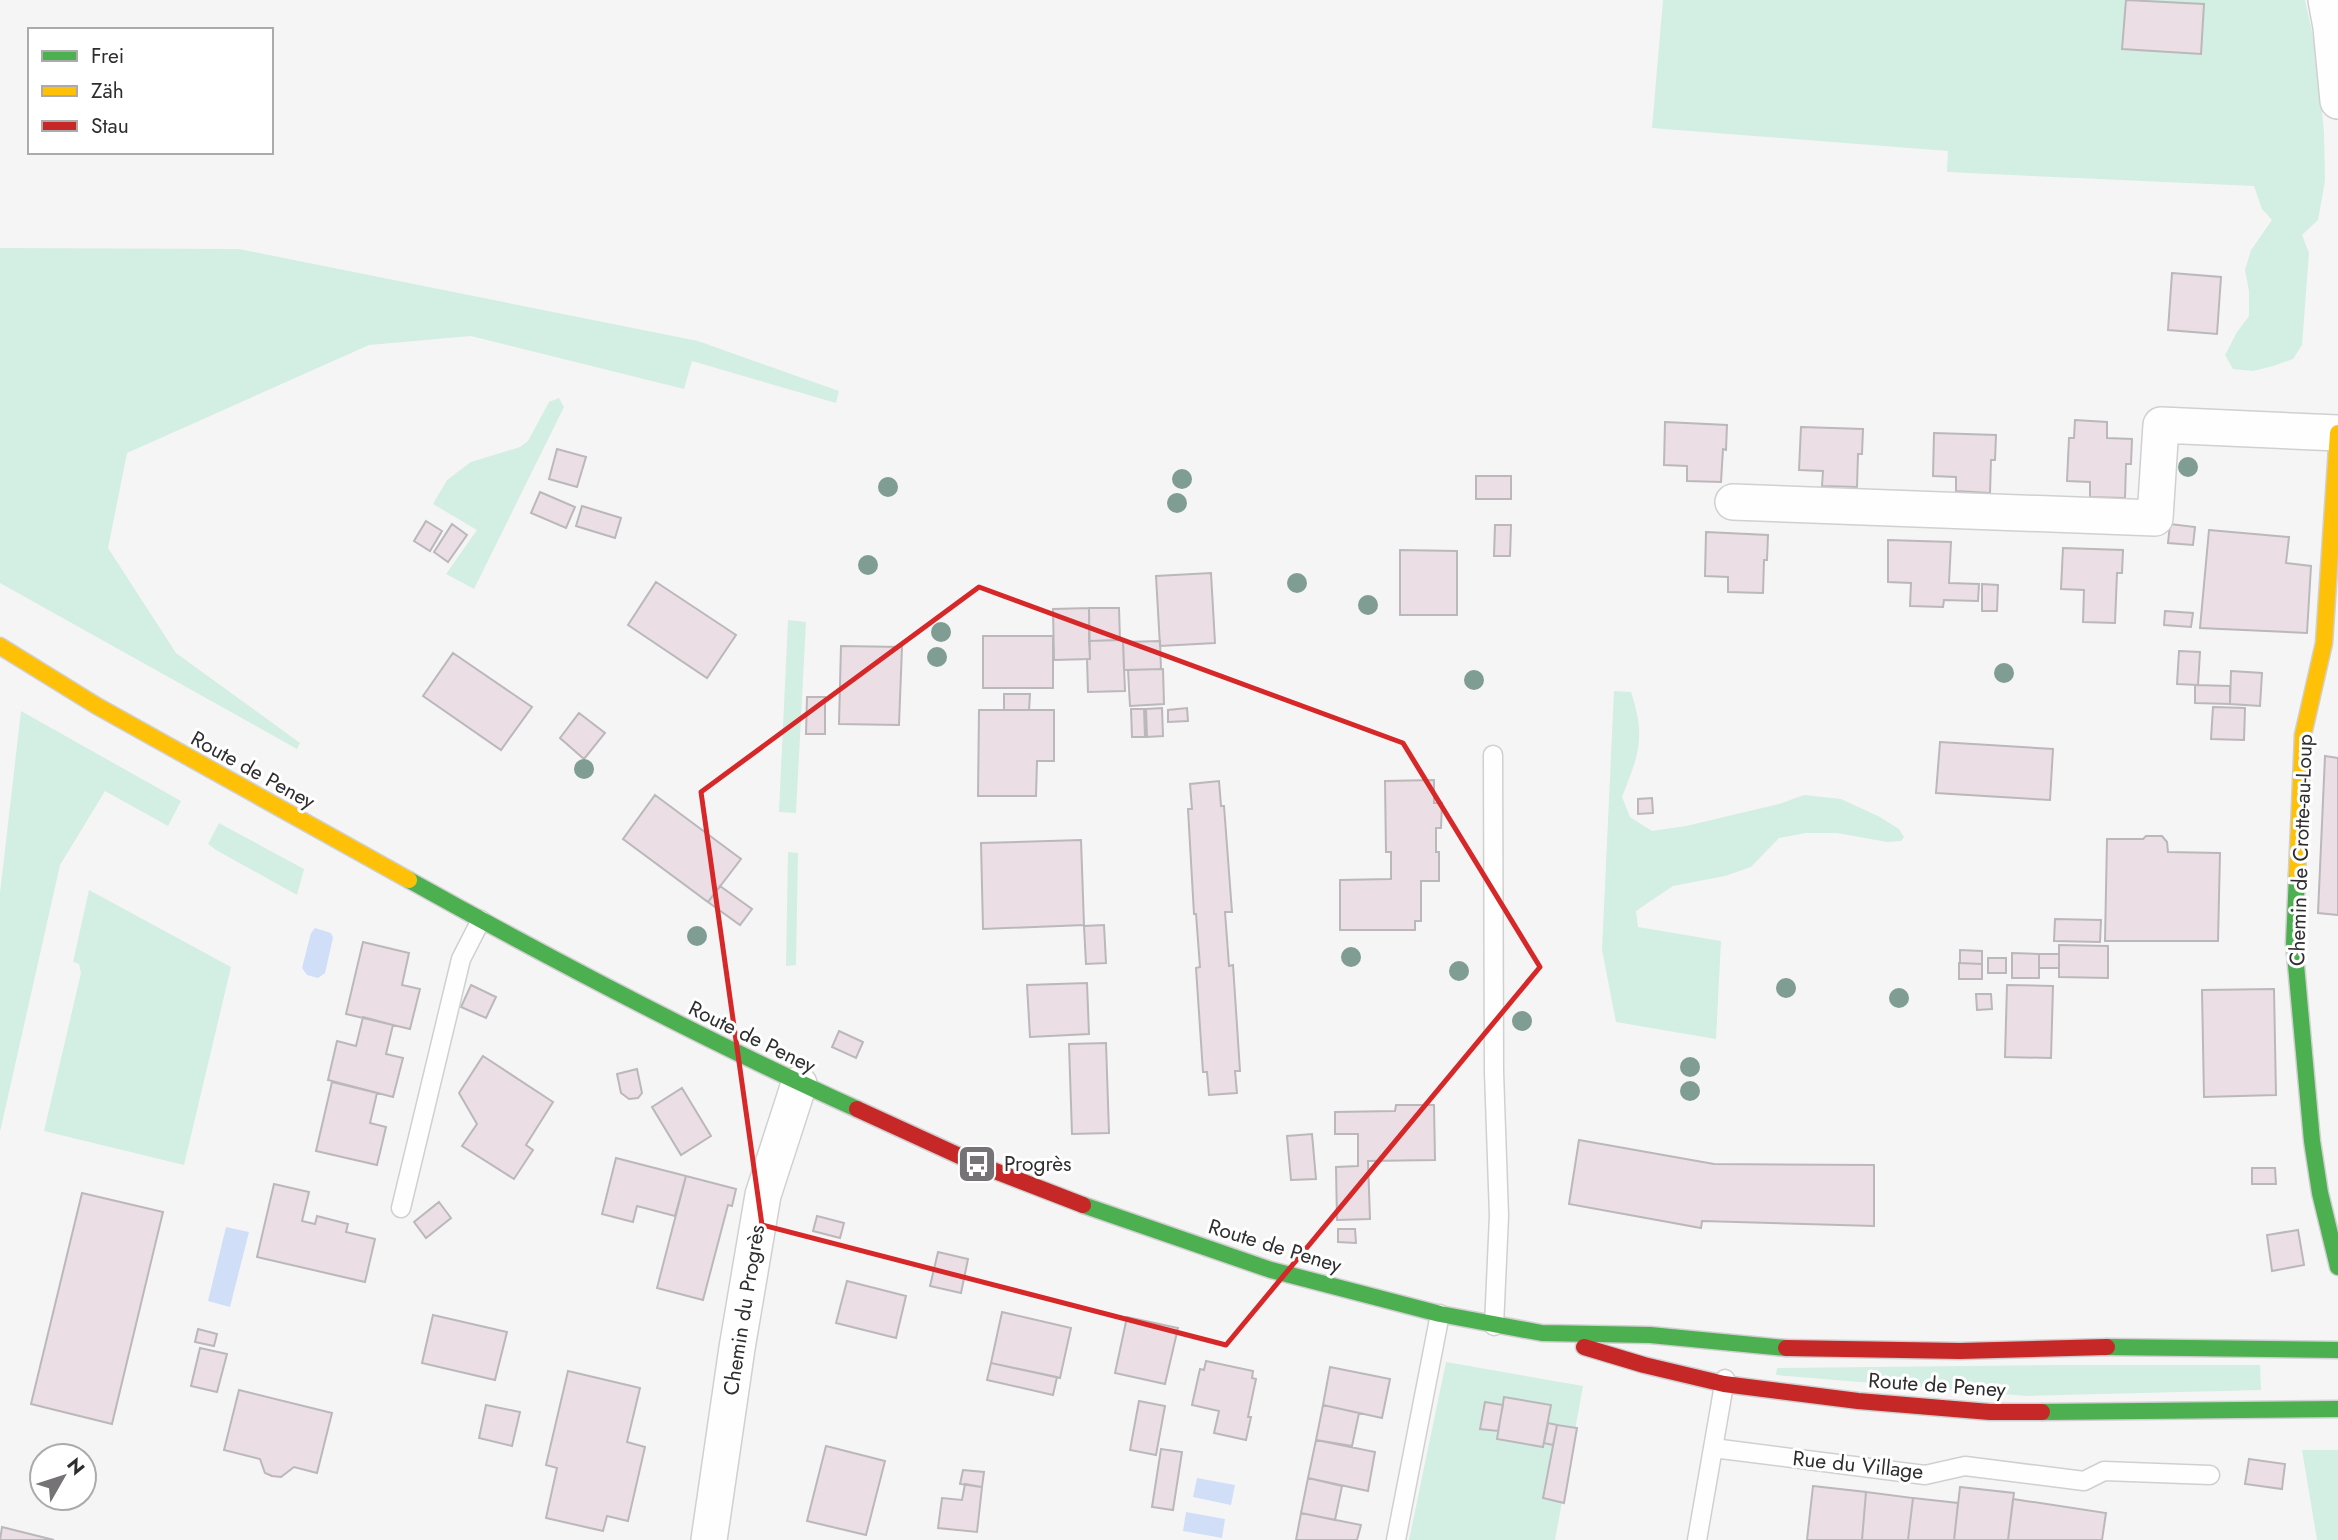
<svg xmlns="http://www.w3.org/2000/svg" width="2338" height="1540" font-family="Jost,sans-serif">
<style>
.green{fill:#d3eee2}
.water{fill:#d0dff7}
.building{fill:#ebdee5;stroke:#bab8ba;stroke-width:2}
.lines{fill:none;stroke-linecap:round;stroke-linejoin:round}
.lane-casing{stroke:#d1d0d1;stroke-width:21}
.street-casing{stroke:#d1d0d1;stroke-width:38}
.fast-casing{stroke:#d1d0d1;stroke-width:19}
.slow-casing{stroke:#d1d0d1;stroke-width:19}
.jam-casing{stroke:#d1d0d1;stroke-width:19}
.lane{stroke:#fefefe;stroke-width:18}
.street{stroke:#fefefe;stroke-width:35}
.fast{stroke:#4caf50;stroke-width:16}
.slow{stroke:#ffc107;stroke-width:16}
.jam{stroke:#c62828;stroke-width:16}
.tree{fill:#7f9d92}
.marked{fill:none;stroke:#d62828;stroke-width:5;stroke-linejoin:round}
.labels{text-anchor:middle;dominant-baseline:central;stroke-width:6;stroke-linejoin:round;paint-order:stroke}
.street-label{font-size:21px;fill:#2f2d2f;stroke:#fff}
.poi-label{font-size:21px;fill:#2f2d2f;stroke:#fff;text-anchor:start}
</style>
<rect width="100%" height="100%" fill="#f6f5f6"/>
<path class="green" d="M1663,0H2305L2316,50L2324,132L2325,181L2318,220L2302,235L2309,253L2302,345L2293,359L2273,366L2253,371L2233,369L2225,355L2237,332L2249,316V291L2245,270L2251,250L2272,220L2262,209L2254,186L1947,172L1948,151L1652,128Z
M0,248L239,249L698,341L839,391L836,403L692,361L684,389L471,336L369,345L127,453L108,548L176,653L300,743L297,749L0,583Z
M559,398L564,407L474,589L446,574L477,530L433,504L447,480L471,462L520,447L528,441L549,402Z
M788,620L806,622L796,813L779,812Z
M1614,691L1631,692C1646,737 1639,754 1622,797L1630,817L1652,831L1686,826L1779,804L1804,795L1841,799L1878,816L1899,829L1904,837L1901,841L1887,842L1837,833H1806L1779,838L1751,867L1725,876L1673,886L1636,911L1638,927L1721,941L1716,1039L1616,1022L1602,950Z
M21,711L181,801L168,826L105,791L60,865L0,1132V893Z
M219,823L304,869L297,895L216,850L208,844Z
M788,852L798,853L796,965L786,966Z
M89,890L231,967L184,1165L44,1131L81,973L79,964L73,962Z
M1446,1362L1583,1386L1555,1540H1409Z
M2064,1365H2260L2261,1390L2027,1396L1776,1375L1777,1368Z
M2302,1450H2338V1540H2317Z"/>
<path class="water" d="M315,928L331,933L333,938L325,973L318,978L307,975L302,968L311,933Z
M226,1227L249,1232L230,1307L208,1301Z
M1197,1478L1235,1485L1231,1505L1193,1497Z
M1186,1512L1225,1519L1222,1538L1183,1531Z"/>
<path class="building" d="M2126,0L2204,4L2201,54L2122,49Z
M2172,273L2221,277L2217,334L2168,330Z
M2075,420L2107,422V438L2132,439L2131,464H2126L2125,498L2090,497V482L2067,481L2069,438H2074Z
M1665,422L1727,425L1726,450L1723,449L1721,482L1687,481V466L1664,465Z
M1801,427L1863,429L1862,454H1858L1857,487L1822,486L1823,471L1799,470Z
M1934,433L1996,435L1995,460H1991L1990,493L1956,491V477L1933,476Z
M557,449L586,457L577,487L549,479Z
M1476,476H1511V499H1476Z
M540,492L575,507L566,528L531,513Z
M582,506L621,518L615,538L576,526Z
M426,521L442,531L430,551L414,541Z
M452,524L467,535L448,562L434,552Z
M2170,524L2195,527L2193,545L2168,543Z
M1495,525H1511L1510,556H1494Z
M2209,530L2289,537L2286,563L2311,566L2307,633L2200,628Z
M1706,532L1768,535L1767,560H1764L1763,593L1728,592V577L1705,576Z
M1888,540L1951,542L1949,583L1979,584L1978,601L1944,600L1943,607L1910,606L1911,583L1888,582Z
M2063,548L2123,550L2122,573H2117L2115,623L2083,622L2084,590L2061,589Z
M1400,550L1457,551V615H1400Z
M1211,573L1215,643L1160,646L1156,576Z
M656,582L736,635L707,678L628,625Z
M1982,584L1998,585L1997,611H1982Z
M1089,608H1119L1120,640L1089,641Z
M1089,608L1090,659L1054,660L1053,609Z
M2165,611L2193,613L2191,627L2164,625Z
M983,636H1053V688H983Z
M1120,640H1123L1125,691L1088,692L1087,659H1090L1089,641Z
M1160,641L1161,669L1124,670L1123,642Z
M841,646L902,647L899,725L839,724Z
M2179,651L2200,652L2198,685L2177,684Z
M453,653L532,707L501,750L423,696Z
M1163,669L1164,704L1130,706L1128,670Z
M2231,671L2262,673L2260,706L2230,704Z
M2195,685L2230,686V704L2195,703Z
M1004,694H1030L1029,710H1004Z
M807,697H825V734H806Z
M2213,707L2245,708L2244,740L2211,739Z
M1162,708L1163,736L1147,737L1146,709Z
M1187,708L1188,721L1168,722V710Z
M1131,709H1144L1145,737H1132Z
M979,710H1054V761H1037L1036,796H978Z
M579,713L605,733L584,759L560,738Z
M1940,742L2053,749L2050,800L1936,793Z
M2325,756L2338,758V915L2318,913Z
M1434,780V803H1442L1441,828H1436V852H1439V881H1421V921H1415V930H1340V880L1391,879V852H1386L1385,781Z
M1219,781L1221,806H1224L1232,912H1225L1229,966L1233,965L1240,1071H1235L1237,1093L1209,1095L1207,1072H1203L1196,968L1200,967L1196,914H1194L1188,809H1192L1190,784Z
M655,795L741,859L708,902L623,839Z
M1652,798L1653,813L1638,814V799Z
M2146,836H2162L2167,842L2168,852L2220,853L2218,941H2105L2107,839H2143Z
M1081,840L1084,925L983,929L981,843Z
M720,886L752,909L740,925L708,902Z
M2055,919L2101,920L2100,942L2054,941Z
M1104,925L1106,963L1086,964L1084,926Z
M363,942L409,953L402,985L420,989L410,1029L346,1014Z
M2059,945L2108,946V978L2059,977Z
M1960,950L1982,951V964L1960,963Z
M2012,953L2039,954V978H2012Z
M2039,954H2059V968H2039Z
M1988,958H2006V973H1988Z
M1959,963L1982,964V979H1959Z
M1087,983L1089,1034L1030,1037L1027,985Z
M471,985L496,997L486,1018L461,1007Z
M2007,985L2053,986L2051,1058L2005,1057Z
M2274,989L2276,1095L2204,1097L2202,990Z
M1976,994H1991L1992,1009L1977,1010Z
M363,1017L393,1025L386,1054L403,1058L393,1097L328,1080L337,1041L356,1046Z
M839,1031L863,1042L856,1058L832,1047Z
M1106,1043L1109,1133L1072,1134L1069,1044Z
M483,1056L553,1102L526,1145L533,1150L514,1179L462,1146L477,1124L459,1093Z
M637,1069L642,1093L638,1098L629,1099L621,1093L617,1074Z
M332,1082L377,1093L370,1123L386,1127L377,1165L316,1151Z
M682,1088L711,1136L681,1155L652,1107Z
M1396,1105H1434L1435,1160L1368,1161L1370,1219L1337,1220L1336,1167L1358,1166V1134H1335V1112L1395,1111Z
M1312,1134L1316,1179L1291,1180L1287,1136Z
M1579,1140L1714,1164L1874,1165V1226L1702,1221L1701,1228L1569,1204Z
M616,1158L686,1176L675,1216L637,1206L633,1222L602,1214Z
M2252,1168H2275L2276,1184H2252Z
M686,1176L736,1189L732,1206L728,1205L703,1300L657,1288Z
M274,1184L309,1192L302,1221L315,1224L317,1216L348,1224L346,1232L375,1239L365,1282L257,1257Z
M82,1193L163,1212L112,1424L31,1404Z
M439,1202L451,1218L426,1238L414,1222Z
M817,1216L844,1223L840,1238L813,1231Z
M1338,1229H1355L1356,1243L1338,1242Z
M2298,1230L2304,1265L2272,1271L2267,1235Z
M938,1252L968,1259L961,1293L930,1286Z
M847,1281L906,1296L896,1338L836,1323Z
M1002,1312L1071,1328L1060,1378L991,1363Z
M433,1315L507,1332L495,1380L422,1363Z
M1127,1317L1178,1328L1165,1384L1115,1373Z
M198,1329L217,1334L214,1346L195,1342Z
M200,1348L227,1354L217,1392L191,1386Z
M1206,1361L1253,1371L1252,1378L1256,1379L1248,1417H1251L1246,1440L1214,1433L1219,1411L1192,1405L1200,1369L1204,1370Z
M991,1363L1057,1377L1053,1395L987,1380Z
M1330,1367L1390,1379L1382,1418L1323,1405Z
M568,1371L640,1388L627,1442L645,1447L628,1521L607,1516L603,1531L546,1518L557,1468L546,1465Z
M239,1390L332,1413L317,1473L294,1467L281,1477L272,1476L265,1473L260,1459L224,1450Z
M1504,1397L1551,1405L1543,1447L1497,1439Z
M1139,1401L1165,1406L1156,1455L1130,1450Z
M1485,1402L1503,1405L1498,1431L1480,1429Z
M486,1405L520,1412L512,1446L479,1438Z
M1323,1405L1359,1413L1352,1446L1316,1440Z
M1548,1423L1557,1425L1553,1445L1544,1443Z
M1557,1425L1577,1428L1564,1503L1543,1498Z
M1316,1440L1375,1452L1368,1491L1308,1478Z
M826,1446L885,1461L866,1535L807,1521Z
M1161,1449L1182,1452L1173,1510L1152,1507Z
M2249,1459L2285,1464L2282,1489L2245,1484Z
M963,1470L984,1472L982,1487L960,1484Z
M1308,1478L1342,1486L1335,1520L1301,1513Z
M965,1484L982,1487L977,1532L938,1528L942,1498L962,1500Z
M1813,1486L1866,1492L1862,1540H1807Z
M1960,1487L2014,1493L2008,1540H1954Z
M1866,1492L1913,1498L1908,1540H1862Z
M1913,1498L1958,1503L1954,1540H1908Z
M2013,1499L2106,1513L2102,1540H2008Z
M1301,1513L1361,1525L1357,1540H1296Z
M2,1527L54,1540H0Z"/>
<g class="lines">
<g class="lane-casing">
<path id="lane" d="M1493,755L1494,1072L1499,1216L1494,1326
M401,1208L461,959L481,920
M1713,1448L1925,1475L1965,1466L2084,1481L2104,1471L2210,1475
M1396,1540L1440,1314
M1697,1540L1725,1379"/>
</g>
<g class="street-casing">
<path id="street" d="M2326,0L2331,27L2338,101
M1733,502L2155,518L2161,425L2338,433
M709,1540L737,1348L763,1195L799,1084"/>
</g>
<g class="fast-casing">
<path id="fast" d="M2297,874L2294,943L2312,1141L2320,1193L2338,1267
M409,880C556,962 704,1040 857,1109
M1083,1205L1271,1270L1440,1314L1542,1333L1650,1335L1786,1348
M2107,1347L2338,1350
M2042,1412L2338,1409"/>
</g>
<g class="slow-casing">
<path id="slow" d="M0,646L97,706L409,880
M2297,874L2303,735L2324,643L2338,433"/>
</g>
<g class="jam-casing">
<path id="jam" d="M857,1109L977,1164L1083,1205
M1584,1347L1644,1365L1724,1384L1858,1401L1990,1412H2042
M1786,1348L1960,1351L2107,1347"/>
</g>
<use href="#lane" class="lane"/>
<use href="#street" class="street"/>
<use href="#fast" class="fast"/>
<use href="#slow" class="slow"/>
<use href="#jam" class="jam"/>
</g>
<g class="tree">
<circle cx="2188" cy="467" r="10"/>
<circle cx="1182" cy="479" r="10"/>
<circle cx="888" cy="487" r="10"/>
<circle cx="1177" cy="503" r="10"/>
<circle cx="868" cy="565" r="10"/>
<circle cx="1297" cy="583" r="10"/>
<circle cx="1368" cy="605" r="10"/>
<circle cx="941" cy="632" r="10"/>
<circle cx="937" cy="657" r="10"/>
<circle cx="2004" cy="673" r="10"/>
<circle cx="1474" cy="680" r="10"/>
<circle cx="584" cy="769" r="10"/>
<circle cx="697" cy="936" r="10"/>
<circle cx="1351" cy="957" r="10"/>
<circle cx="1459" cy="971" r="10"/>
<circle cx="1786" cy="988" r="10"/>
<circle cx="1899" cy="998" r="10"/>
<circle cx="1522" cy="1021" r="10"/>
<circle cx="1690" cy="1067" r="10"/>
<circle cx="1690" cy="1091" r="10"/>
</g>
<path class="marked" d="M979,587L1403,743L1540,967L1226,1345L762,1225L701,792Z"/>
<defs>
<g id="bus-square" transform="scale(2.0125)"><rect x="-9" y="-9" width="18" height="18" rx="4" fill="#757375" stroke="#fff"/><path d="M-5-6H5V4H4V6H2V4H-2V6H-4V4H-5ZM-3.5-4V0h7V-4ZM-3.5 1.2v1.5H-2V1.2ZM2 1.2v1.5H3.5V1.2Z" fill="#fff"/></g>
</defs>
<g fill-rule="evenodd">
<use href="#bus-square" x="977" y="1164"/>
</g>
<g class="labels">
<g class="street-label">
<text transform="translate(253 770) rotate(29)">Route de Peney</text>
<text transform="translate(2301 850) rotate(-88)">Chemin de Crotte-au-Loup</text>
<text transform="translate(752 1037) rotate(26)">Route de Peney</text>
<text transform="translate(1275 1246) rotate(17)">Route de Peney</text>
<text transform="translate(744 1310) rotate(-81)">Chemin du Progrès</text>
<text transform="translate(1937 1385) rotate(4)">Route de Peney</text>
<text transform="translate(1858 1465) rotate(6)">Rue du Village</text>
</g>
<g class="poi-label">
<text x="1004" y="1164">Progrès</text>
</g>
</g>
<rect x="28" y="28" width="245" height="126" fill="#ffffff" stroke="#acabac" stroke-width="2"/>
<rect x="42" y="51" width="35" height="10" fill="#4caf50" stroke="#acabac" stroke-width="2"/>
<text x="91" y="63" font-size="21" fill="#2f2d2f">Frei</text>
<rect x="42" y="86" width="35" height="10" fill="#ffc107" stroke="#acabac" stroke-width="2"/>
<text x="91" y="98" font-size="21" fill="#2f2d2f">Zäh</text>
<rect x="42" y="121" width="35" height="10" fill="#c62828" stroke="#acabac" stroke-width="2"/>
<text x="91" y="133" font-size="21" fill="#2f2d2f">Stau</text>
<g transform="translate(63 1477) rotate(51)"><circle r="33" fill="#ffffff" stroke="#acabac" stroke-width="2"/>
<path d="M0-5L12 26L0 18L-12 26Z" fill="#757375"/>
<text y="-10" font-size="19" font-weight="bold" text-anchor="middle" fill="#2f2d2f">N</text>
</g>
</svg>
